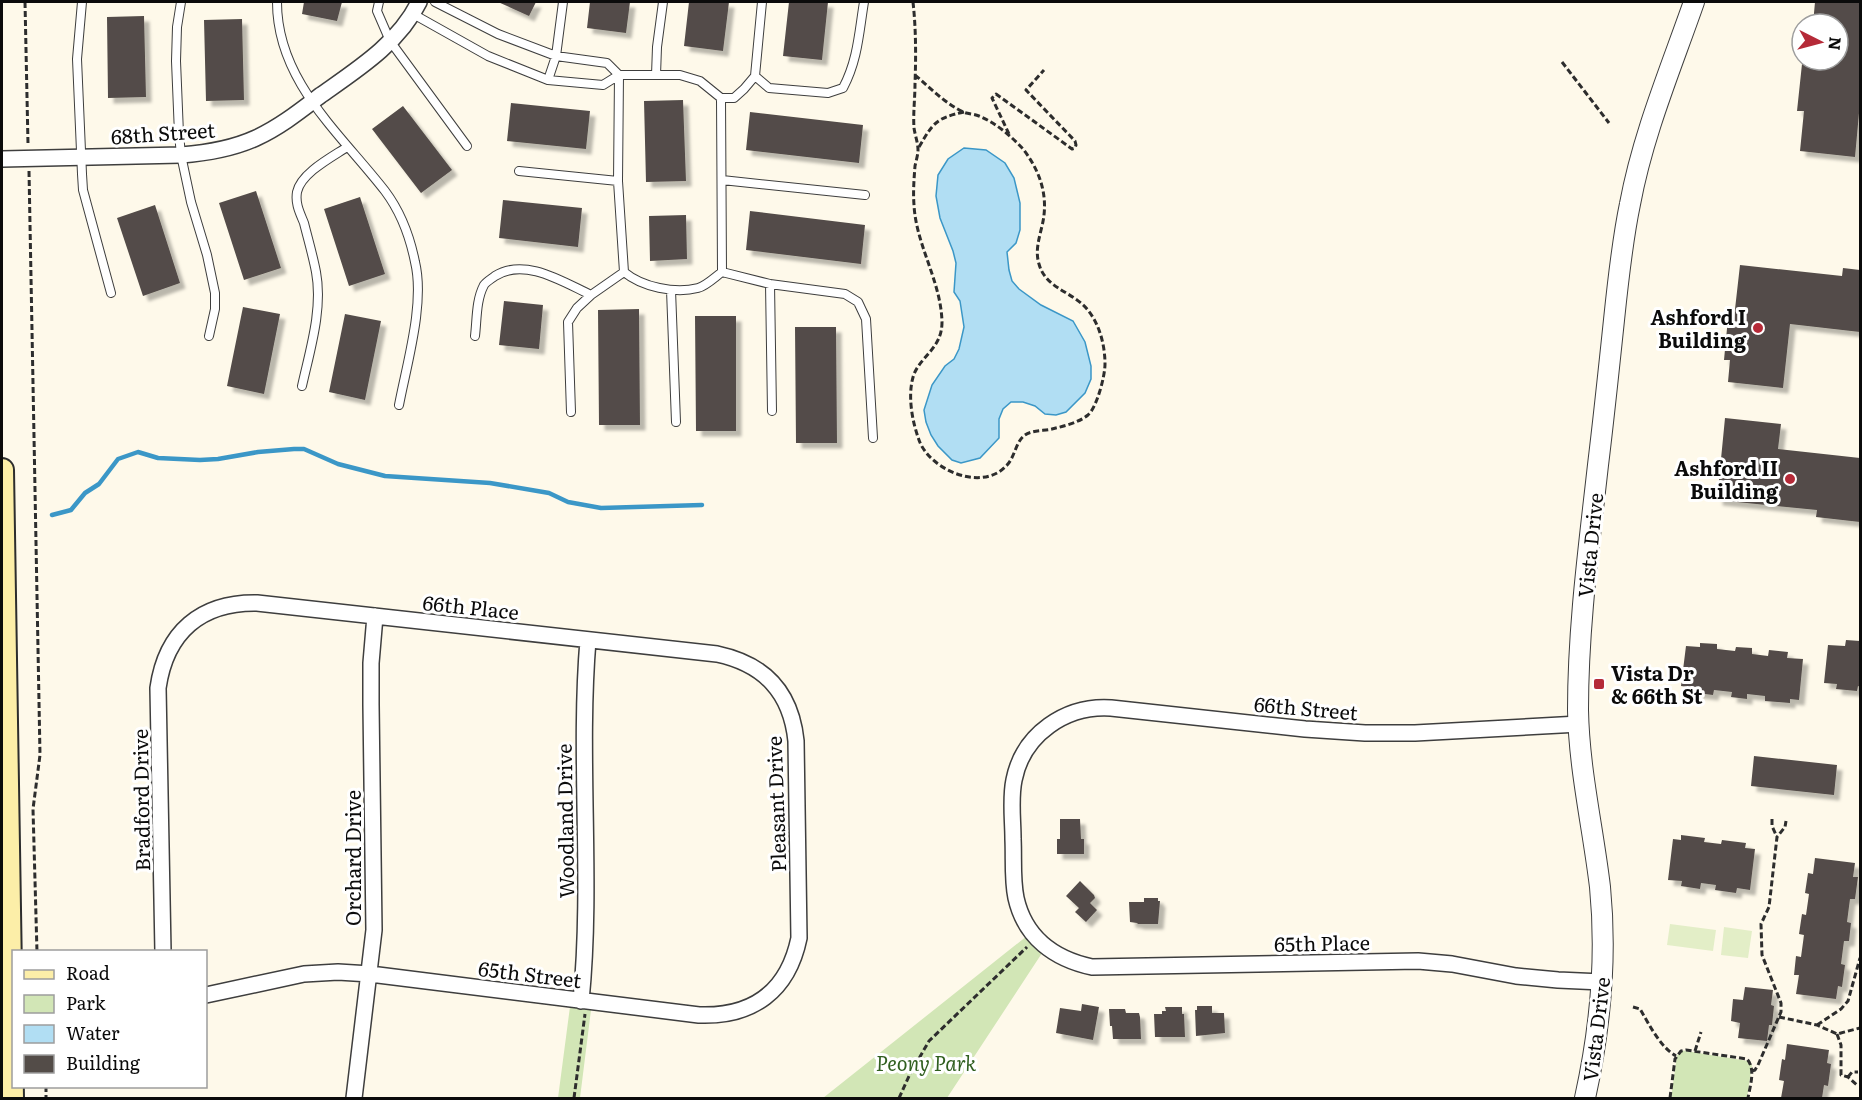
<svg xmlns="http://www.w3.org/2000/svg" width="1862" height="1100" font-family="Literata,serif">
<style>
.green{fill:#d2e6b6}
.pitch{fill:#e3eec7}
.water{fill:#b1def3;stroke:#3b97c7;stroke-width:1.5}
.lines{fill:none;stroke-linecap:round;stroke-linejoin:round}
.stream{stroke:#3b97c7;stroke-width:4.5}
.building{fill:#534c48;filter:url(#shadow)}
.service-casing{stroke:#3e3e3e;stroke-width:10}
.minor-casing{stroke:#3e3e3e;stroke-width:18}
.tertiary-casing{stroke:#3e3e3e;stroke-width:22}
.secondary-casing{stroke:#2d2d2d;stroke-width:26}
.path{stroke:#2d2d2d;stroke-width:3;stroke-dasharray:6 3;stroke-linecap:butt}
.service{stroke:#fff;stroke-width:8}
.minor{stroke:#fff;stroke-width:15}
.tertiary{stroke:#fff;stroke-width:20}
.secondary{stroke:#fceea8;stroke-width:22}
.poi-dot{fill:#b52a38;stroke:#fff;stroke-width:2}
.labels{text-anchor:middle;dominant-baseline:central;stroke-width:6;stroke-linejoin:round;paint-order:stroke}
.street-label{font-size:20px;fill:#0b0b0b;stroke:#fff}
.poi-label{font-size:20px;font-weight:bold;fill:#0b0b0b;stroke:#fff;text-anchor:end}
.park-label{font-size:20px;font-style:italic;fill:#305f1f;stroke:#fff}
</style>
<defs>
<filter id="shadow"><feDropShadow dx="5.5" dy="5.5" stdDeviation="1.5" flood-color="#0004"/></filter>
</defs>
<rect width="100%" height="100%" fill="#fef9ea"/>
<path class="green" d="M1032,932L1046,947L947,1098H823Z
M571,999L592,1002L580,1098H558Z
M1680,1050L1748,1061L1752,1065L1747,1098H1671L1677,1056Z"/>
<path class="pitch" d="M1670,924L1716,930L1713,951L1667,945Z
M1724,927L1752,931L1748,958L1721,955Z"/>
<path class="water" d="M964,148L986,150L1005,163L1014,178L1020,203V230L1016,243L1007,252L1009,270L1012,281L1019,289L1041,305L1073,321L1085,342L1091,366V379L1085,393L1066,412L1056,415L1045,414L1035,406L1023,402H1011L1003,409L999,419V438L980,458L961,463L952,460L938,446L931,435L926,422L924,410L932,385L945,366L954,359L959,349L964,327L960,301L954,292L956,263L953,251L940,218L936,196L938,175L948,159Z"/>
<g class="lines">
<path class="stream" d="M52,515L71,510L85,493L99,484L118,459L138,452L158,458L200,460L218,459L258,452L294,449H304L338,464L385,476L490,483L549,493L568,502L601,508L702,505"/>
</g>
<path class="building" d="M304,2H342L337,21L302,14Z
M498,2H536L529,16Z
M590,2H630L626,33L587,28Z
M689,2H729L723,51L684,46Z
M789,2H828L822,60L783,56Z
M1815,2H1860V102L1855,157L1800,151L1804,111H1797L1802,64L1808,65L1809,60H1838V24H1813Z
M144,16L146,97L108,98L107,17Z
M242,19L244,100L206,101L204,20Z
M683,100L686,181L646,182L644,101Z
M511,103L590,111L586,149L507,141Z
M403,106L452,170L421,193L372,129Z
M750,112L863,125L859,163L746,150Z
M256,191L281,268L244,280L219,203Z
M360,197L385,274L349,286L324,209Z
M503,200L582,208L578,247L499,238Z
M155,205L180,283L143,296L117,218Z
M750,211L865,225L861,264L746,250Z
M686,215L687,259L650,261L649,216Z
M1740,265L1842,276L1843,268L1860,270V332L1790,324L1783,388L1728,382L1730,360H1724L1728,318H1734Z
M504,301L543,305L539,349L499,345Z
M243,307L280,314L264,394L227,386Z
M639,309L640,425H599L598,310Z
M345,314L381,321L365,400L329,392Z
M695,316H736V431H696Z
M795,327H836L837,443H796Z
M1725,418L1781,424L1778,449L1860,458V522L1816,517L1817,510L1717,500Z
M1846,640L1860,641V687L1858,686L1857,691L1836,689L1837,684L1824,683L1828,645L1845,646Z
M1700,643L1717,644V649L1735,651L1736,647L1752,648V654L1768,656L1769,650L1788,652L1787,658L1803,659L1799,700L1790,699V703L1765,701V696L1747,694V699L1731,697L1732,692L1714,690L1713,695L1689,692V687L1681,686L1686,646L1700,647Z
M1754,756L1837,765L1834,795L1751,786Z
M1060,819H1080L1081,839H1084V854H1057V839H1060Z
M1681,835L1705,838L1704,842L1721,844L1722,840L1746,843L1745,848L1755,849L1750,890L1737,888L1736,893L1715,890L1716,885L1701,883L1700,889L1681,886L1682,881L1668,880L1673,839L1681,840Z
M1815,858L1855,863L1853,877H1858L1855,899H1850L1847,922L1851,923L1849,941H1844L1841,964L1845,965L1842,987L1838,986L1836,999L1796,994L1799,975H1794L1796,956L1801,957L1804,935L1799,934L1802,914L1806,915L1809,894L1805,893L1808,873L1813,874Z
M1080,881L1094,895L1095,898L1090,903L1097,910L1086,922L1075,912L1079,908L1066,896Z
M1144,898H1158V901H1160L1158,924H1138L1137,923L1130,922L1129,902H1144Z
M1745,987L1773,990L1771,1005L1774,1006L1772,1025H1769L1767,1041L1738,1038L1740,1023L1731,1021L1733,999L1743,1000Z
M1082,1004L1099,1007L1093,1040L1056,1033L1060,1008L1081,1011Z
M1197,1006H1212V1013H1224L1225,1033L1196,1036L1195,1010H1197Z
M1165,1007H1182V1014H1184L1185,1037H1155L1154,1014H1162V1011H1166Z
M1109,1009H1125L1126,1013H1139L1140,1017L1141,1039H1113L1112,1026H1110Z
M1787,1044L1829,1050L1827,1063L1831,1064L1828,1086L1824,1085L1822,1098H1781L1784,1081L1779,1080L1782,1059L1785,1060Z"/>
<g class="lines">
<g class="service-casing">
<path id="service" d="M82,2L77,59L82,174L83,190L111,293
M181,2L177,27L176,61L179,134L181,155L191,202L207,255L215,293V309L209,336
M277,2C277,81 340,133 385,191C400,211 410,237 415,262C425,303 407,363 399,405
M379,2L377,11L390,41L467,146
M435,2L498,34L556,56L607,63L619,75L618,181
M413,14L488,56L548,80L603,85L619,75H680L700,81L721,98H734L744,89L755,76L762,2
M656,75L657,47L663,2
M755,76L769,88L828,93L843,88C858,60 859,32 864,2
M548,80L556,56L563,2
M721,98L722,272
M519,171L618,181L624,272C642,287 675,294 698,288C706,286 715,277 722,272L770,284L845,294L858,302L866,319L873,438
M722,180L865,195
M770,284L772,411
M671,290L676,422
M475,336C477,319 476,300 484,285C486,282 491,279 495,276C525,257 563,282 591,295
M302,386C310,350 323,309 316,272C313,256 308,239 304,223C300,213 295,204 297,192C301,173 332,157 347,147
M571,412L568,322L577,308L591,295L624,272"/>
</g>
<g class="minor-casing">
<path id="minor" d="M2,159L181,155C207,153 232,149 256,138C280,127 300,111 321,95C358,69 399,43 419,2
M1579,724L1415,733H1365L1305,729L1111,708C1066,705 1023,734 1014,780C1010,799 1013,820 1013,839C1014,858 1012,879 1016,898C1025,938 1055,959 1092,967L1418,961L1452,964L1516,976L1558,980L1602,982
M163,952L158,688C166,632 201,602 257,603L717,654C764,664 791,692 796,741L799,938C788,991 753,1017 699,1015L370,974L338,972L304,974L206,995
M581,1001C593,880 578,760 588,640
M354,1098L374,930L371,705V663L375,616"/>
</g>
<g class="tertiary-casing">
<path id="tertiary" d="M1585,1098C1600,1030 1607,958 1600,887C1593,828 1579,769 1578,710C1578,627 1589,546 1598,465C1604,416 1609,368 1614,320C1618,281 1622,242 1630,204C1643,134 1671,68 1694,2"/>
</g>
<g class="secondary-casing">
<path id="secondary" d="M2,470L12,1098"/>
</g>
<path class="path" d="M25,2L28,144
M913,2C916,29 916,56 915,84C915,98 913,114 914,128C915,135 918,143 918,150C918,155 916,161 915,166C914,179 913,192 914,205C916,245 941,281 942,322C942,348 922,355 914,374C907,394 912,421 919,440C929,469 980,492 1005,467C1015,459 1015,442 1025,435C1032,430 1044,431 1052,429C1064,426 1078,423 1088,415C1097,407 1105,376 1105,364C1105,343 1098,318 1082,304C1066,290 1045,286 1039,264C1035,251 1039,239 1042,226C1049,198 1041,172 1023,149C1011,136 996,123 979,116C974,114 968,114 963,112C945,103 930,88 915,75
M1562,62L1609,123
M1009,134L992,98L996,94L1068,146L1072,149L1075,148L1076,145L1075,141L1026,90L1044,70
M919,147C933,123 936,118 964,112
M29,171L40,755L33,809L37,952
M1772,819V826L1777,837
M1633,1007L1640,1009C1649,1024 1660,1047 1676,1056
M1779,1017L1817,1025L1837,1034L1860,1028
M1817,1025L1841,1009L1848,1001L1860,958
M1837,1034L1841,1045V1075L1848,1077L1857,1085
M1695,1051L1701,1032
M1752,1071L1755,1070L1758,1065L1781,1012V1003L1762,955L1761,924L1769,907L1777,837L1785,827L1786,821
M1848,1077L1852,1072H1858
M46,1086V1098
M574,1098L585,1014
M899,1098L910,1074L929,1041L1027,947
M1670,1098L1675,1059L1681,1051L1686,1050L1747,1059C1756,1069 1750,1086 1748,1098"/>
<use href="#service" class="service"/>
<use href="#minor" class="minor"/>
<use href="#tertiary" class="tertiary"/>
<use href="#secondary" class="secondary"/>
</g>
<g class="poi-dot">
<circle cx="1758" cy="328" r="6"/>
<circle cx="1790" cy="479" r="6"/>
<rect x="1593" y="678" width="12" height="12" rx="3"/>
</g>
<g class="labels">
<g class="street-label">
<text transform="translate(163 132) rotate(-4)">68th Street</text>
<text transform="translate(1589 545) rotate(-84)">Vista Drive</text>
<text transform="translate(471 606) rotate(6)">66th Place</text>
<text transform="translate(1306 707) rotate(5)">66th Street</text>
<text transform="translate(140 800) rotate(-91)">Bradford Drive</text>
<text transform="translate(775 804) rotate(-92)">Pleasant Drive</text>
<text transform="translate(564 821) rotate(-91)">Woodland Drive</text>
<text transform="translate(352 858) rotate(-90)">Orchard Drive</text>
<text transform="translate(1322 942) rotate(-1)">65th Place</text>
<text transform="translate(530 973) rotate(7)">65th Street</text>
<text transform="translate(1595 1029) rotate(-83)">Vista Drive</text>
</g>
<g class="poi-label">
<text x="1746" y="316">Ashford I<tspan x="1746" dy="23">Building</tspan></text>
<text x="1778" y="467">Ashford II<tspan x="1778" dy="23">Building</tspan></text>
<text x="1611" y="672" text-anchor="start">Vista Dr<tspan x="1611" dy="23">&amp; 66th St</tspan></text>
</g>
<g class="park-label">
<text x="926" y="1062">Peony Park</text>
</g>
</g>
<rect width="1862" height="1100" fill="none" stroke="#0b0b0b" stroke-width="6"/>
<rect x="12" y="950" width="195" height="138" fill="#ffffff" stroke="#9d9d9d" stroke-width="1.5"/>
<rect x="24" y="970" width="30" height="9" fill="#fceea8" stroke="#9d9d9d" stroke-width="1.5"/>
<text x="66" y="980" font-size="18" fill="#0b0b0b">Road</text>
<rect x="24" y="995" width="30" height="18" fill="#d2e6b6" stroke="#9d9d9d" stroke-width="1.5"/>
<text x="66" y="1010" font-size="18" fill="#0b0b0b">Park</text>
<rect x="24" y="1025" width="30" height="18" fill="#b1def3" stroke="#9d9d9d" stroke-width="1.5"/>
<text x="66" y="1040" font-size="18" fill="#0b0b0b">Water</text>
<rect x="24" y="1055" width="30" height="18" fill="#534c48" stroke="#9d9d9d" stroke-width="1.5"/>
<text x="66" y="1070" font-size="18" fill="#0b0b0b">Building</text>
<g transform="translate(1820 42) rotate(96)"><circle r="28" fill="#ffffff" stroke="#9d9d9d" stroke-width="1.5"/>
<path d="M0-4.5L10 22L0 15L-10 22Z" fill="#b52a38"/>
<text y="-9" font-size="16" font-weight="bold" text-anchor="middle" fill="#0b0b0b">N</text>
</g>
</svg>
